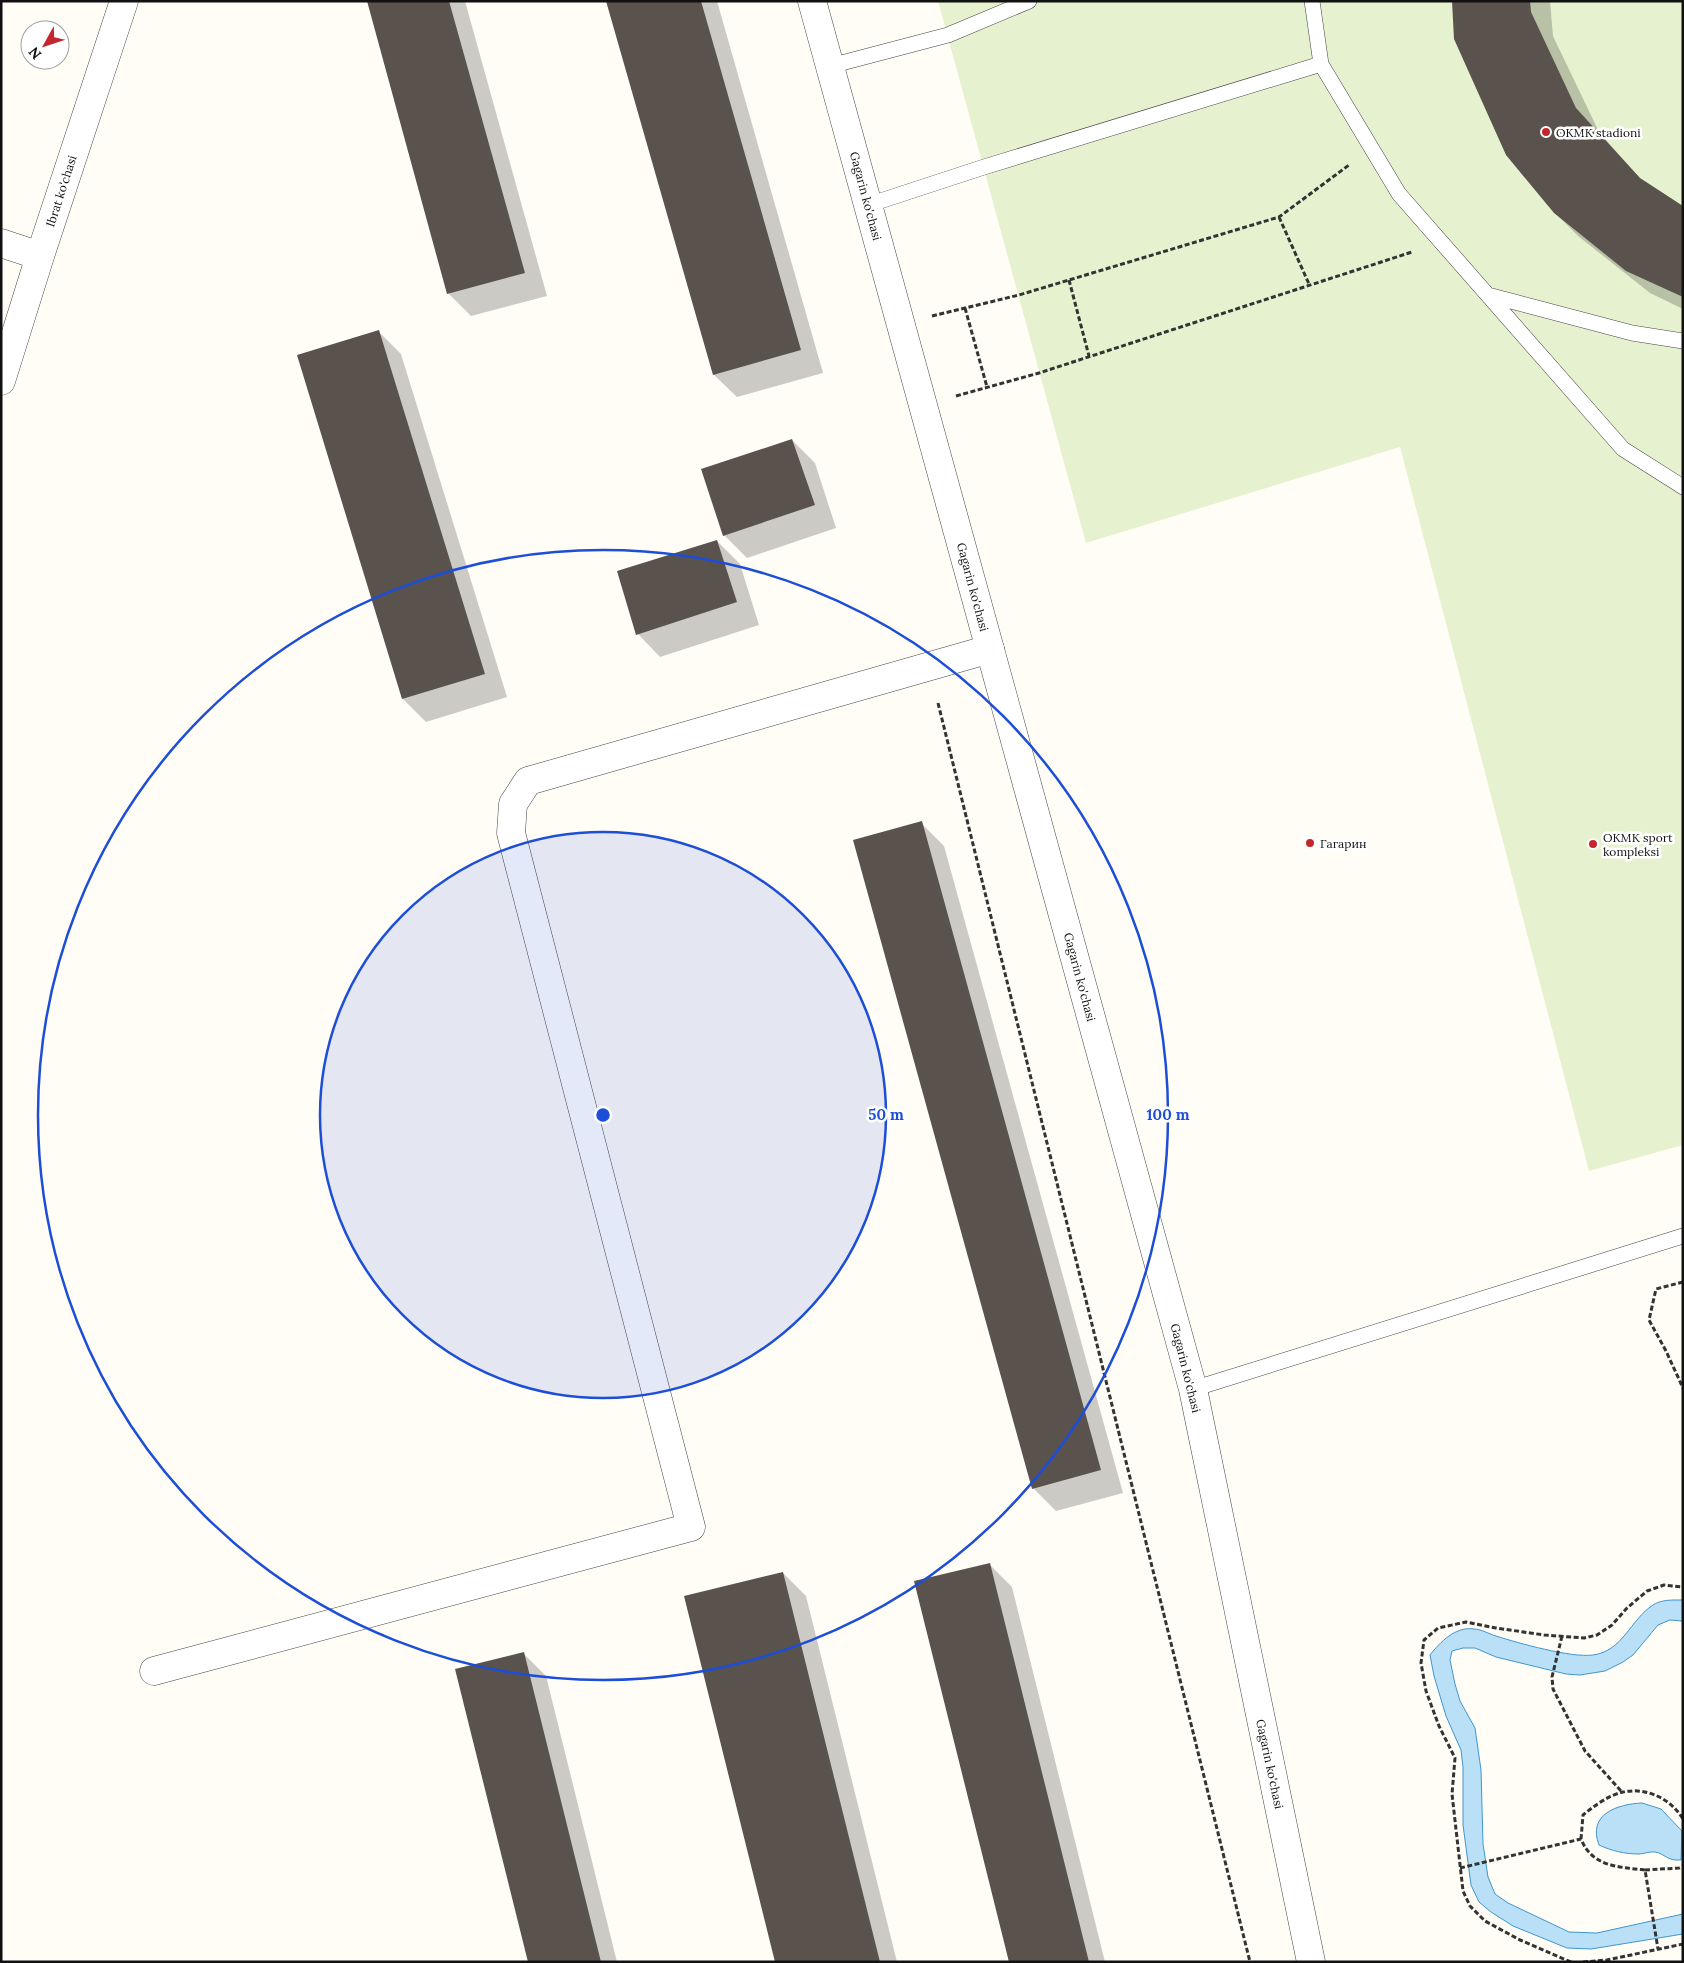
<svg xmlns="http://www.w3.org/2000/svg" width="1684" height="1963" font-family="Lora,serif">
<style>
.pitch{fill:#e6f2cf}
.water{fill:#b9e0f7;stroke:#3f96cf}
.shadow{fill:#0003}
.building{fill:#5a524d}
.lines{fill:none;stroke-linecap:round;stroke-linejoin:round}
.service-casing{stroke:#444;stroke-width:16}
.minor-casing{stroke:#444;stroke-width:29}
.tertiary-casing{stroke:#444;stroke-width:29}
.path{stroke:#333;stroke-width:3;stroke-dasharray:5 2.5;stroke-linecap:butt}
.service{stroke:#fff;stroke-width:15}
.minor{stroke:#fff;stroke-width:28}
.tertiary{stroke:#fff;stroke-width:28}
.ring{fill:none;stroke:#1d4ed8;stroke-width:2.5}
.poi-dot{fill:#c4262e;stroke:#fff;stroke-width:2}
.labels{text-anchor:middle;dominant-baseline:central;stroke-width:5;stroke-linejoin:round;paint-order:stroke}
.poi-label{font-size:12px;fill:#111;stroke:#fff;text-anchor:start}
.street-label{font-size:12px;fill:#111;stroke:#fff}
.centre{fill:#1d4ed8;stroke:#fff;stroke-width:2.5}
.ring-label{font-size:15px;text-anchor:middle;font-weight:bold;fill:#1d4ed8;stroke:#fff;stroke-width:5;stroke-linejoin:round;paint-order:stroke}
</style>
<rect width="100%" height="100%" fill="#fffdf5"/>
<path class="pitch" d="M938,1H1683V1145L1589,1171L1400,447L1086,543Z"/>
<path class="water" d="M1675,1600H1683V1621L1670,1620L1658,1625L1633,1655L1623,1662L1605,1671L1580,1675L1566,1674L1496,1657L1475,1648H1463L1452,1651L1450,1660L1455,1684L1460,1701L1475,1728L1481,1770L1483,1844L1488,1877L1495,1894L1508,1903L1569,1932L1597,1933L1683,1914V1934L1591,1949L1567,1948L1513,1926L1491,1912L1479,1902L1471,1885L1463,1825V1767L1461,1750L1446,1716L1434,1676L1430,1655C1440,1642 1456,1626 1474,1629C1481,1629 1489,1634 1496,1636C1518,1643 1571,1658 1593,1655C1623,1651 1630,1620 1653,1605C1659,1601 1667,1600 1675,1600Z
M1642,1803L1661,1809L1682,1831L1681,1860C1666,1861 1666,1854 1655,1852C1650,1851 1644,1854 1639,1854C1625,1854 1612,1851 1599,1845C1587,1814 1618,1804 1642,1803Z"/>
<path class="shadow" d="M368,1H465L547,296L471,316L449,294Z
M607,1H717L823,373L737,397L714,375Z
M1453,1H1550L1553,36L1599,132L1644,183L1683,208V309L1650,293L1578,236L1555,213Z
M378,331L401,354L507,697L426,722L403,699L298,356Z
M792,440L815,463L836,528L747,558L724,535Z
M717,541L740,564L759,625L660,657L638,634Z
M921,823L944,846L1123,1493L1056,1511L1033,1488Z
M989,1564L1012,1587L1105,1962H1010Z
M783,1573L806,1596L897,1962H776Z
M523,1653L546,1676L617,1962H529Z"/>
<path class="building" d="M367,1H449L525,273L447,294Z
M606,1H701L801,350L713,375Z
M1452,1H1530L1531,12L1576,108L1640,178L1683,206V297L1626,271L1554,213L1506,155L1454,39Z
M379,330L485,674L402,699L297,355Z
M792,439L815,505L723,536L701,469Z
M717,540L737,602L636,635L617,571Z
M922,821L1101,1470L1032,1489L853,840Z
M990,1563L1089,1962H1009L914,1581Z
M783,1572L880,1962H775L684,1596Z
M524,1652L601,1962H528L455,1669Z"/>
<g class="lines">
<g class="service-casing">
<path id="service" d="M1312,1L1321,64L1399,194L1623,449L1683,487
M830,66L948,35L1029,1
M868,205L984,167L1321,64
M1488,295L1632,333L1683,341
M1193,1389L1683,1236"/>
</g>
<g class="minor-casing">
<path id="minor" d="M1,243L40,256
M1,381L40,256L124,1
M154,1671L691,1527L511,833L513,804L528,781L990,649"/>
</g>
<g class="tertiary-casing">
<path id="tertiary" d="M812,1L1193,1389L1311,1962"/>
</g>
<path class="path" d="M1279,217L1309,284
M1069,280L1089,356
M965,308L987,387
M932,316L1019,295L1279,217L1349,165
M956,396L1039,373L1412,252
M938,703L1250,1962
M1683,1282L1656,1289L1649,1320L1666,1351L1683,1388
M1562,1636L1552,1677L1553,1689L1585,1751L1622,1792
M1581,1839L1583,1815C1594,1806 1609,1795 1623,1792C1647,1787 1671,1799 1683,1819
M1460,1868L1581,1839C1592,1867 1619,1867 1645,1870L1658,1949
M1645,1870L1679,1868L1683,1866
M1571,1962L1520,1940L1485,1921L1470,1906L1463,1891L1452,1794L1455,1758L1439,1726L1426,1691L1421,1663L1424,1640L1438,1628L1466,1622L1496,1628L1544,1635L1584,1638L1597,1635L1612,1625L1627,1608L1647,1591L1664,1585L1683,1587
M1583,1962L1607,1960L1683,1944"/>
<use href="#service" class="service"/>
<use href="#minor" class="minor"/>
<use href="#tertiary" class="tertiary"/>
</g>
<circle cx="603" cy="1115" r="283" fill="#1d4ed8" fill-opacity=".12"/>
<g class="ring">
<circle cx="603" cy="1115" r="283"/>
<circle cx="603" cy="1115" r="565"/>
</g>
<g class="poi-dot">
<circle cx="1546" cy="132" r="5"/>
<circle cx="1310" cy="843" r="5"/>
<circle cx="1593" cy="844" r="5"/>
</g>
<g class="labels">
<g class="poi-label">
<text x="1556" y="132">OKMK stadioni</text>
<text x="1603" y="837">OKMK sport<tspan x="1603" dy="14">kompleksi</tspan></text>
<text x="1320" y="843">Гагарин</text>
</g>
<g class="street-label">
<text transform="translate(61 191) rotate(-72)">Ibrat ko'chasi</text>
<text transform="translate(866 196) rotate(75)">Gagarin ko'chasi</text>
<text transform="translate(973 587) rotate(75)">Gagarin ko'chasi</text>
<text transform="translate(1080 977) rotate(75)">Gagarin ko'chasi</text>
<text transform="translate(1186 1368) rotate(76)">Gagarin ko'chasi</text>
<text transform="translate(1270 1764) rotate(78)">Gagarin ko'chasi</text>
</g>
</g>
<circle cx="603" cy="1115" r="8" class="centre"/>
<g class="ring-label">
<text x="886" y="1120">50 m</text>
<text x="1168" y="1120">100 m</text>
</g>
<rect width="1684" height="1963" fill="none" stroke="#111111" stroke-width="5"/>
<g transform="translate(45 45) rotate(230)"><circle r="24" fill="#ffffff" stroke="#a0a0a0"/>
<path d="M0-4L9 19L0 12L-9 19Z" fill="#c4262e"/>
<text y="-8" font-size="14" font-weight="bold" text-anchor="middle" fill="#111111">N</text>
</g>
</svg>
